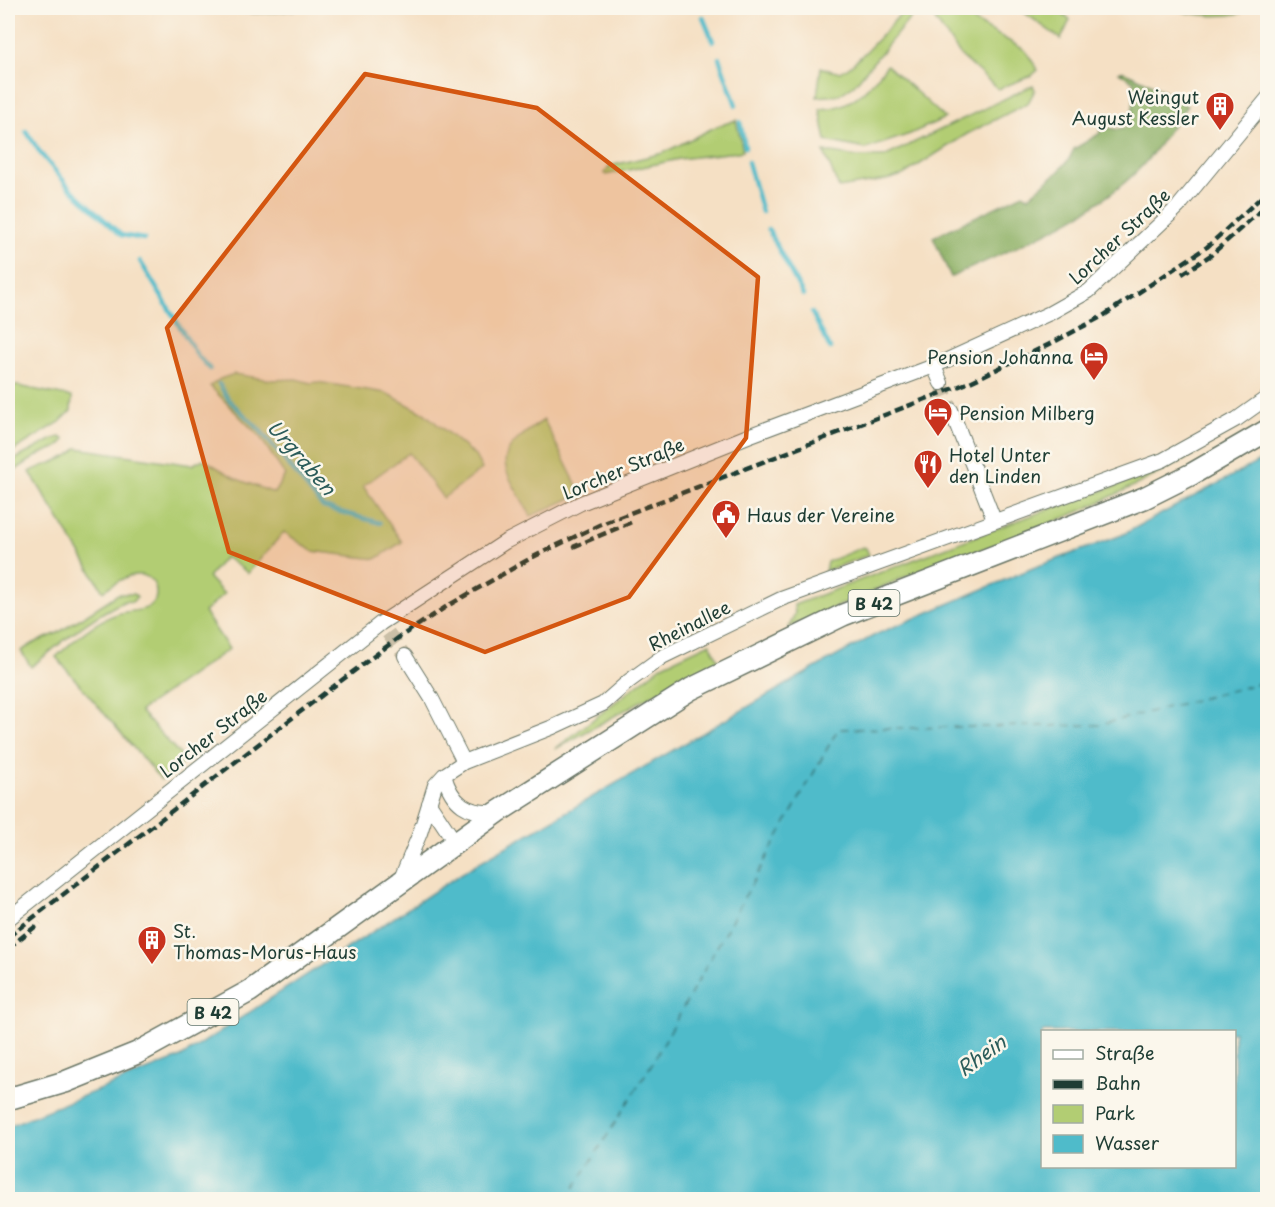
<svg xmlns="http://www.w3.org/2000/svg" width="1275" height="1207" font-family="'Playpen Sans',sans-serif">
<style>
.green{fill:#b2cd73;stroke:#688554;stroke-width:1.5}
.forest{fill:#8db065;stroke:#56764c;stroke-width:1.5}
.water{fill:#4fbbca;stroke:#377c7f;stroke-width:1.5;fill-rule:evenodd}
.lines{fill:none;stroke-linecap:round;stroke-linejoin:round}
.stream{stroke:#4fbbca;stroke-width:4.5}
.ferry{stroke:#2b5c5a;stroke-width:1.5;stroke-dasharray:8 6;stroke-linecap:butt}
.minor-tunnel{stroke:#cabfa7;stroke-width:14;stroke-dasharray:14 7;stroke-linecap:butt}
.minor-casing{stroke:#6a7666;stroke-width:16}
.primary-casing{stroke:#6a7666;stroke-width:24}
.minor{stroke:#fff;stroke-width:14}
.primary{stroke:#fff;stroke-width:21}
.rail{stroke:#1f3d34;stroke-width:4.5;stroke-dasharray:9 4.5;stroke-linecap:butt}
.marked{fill:#d45610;fill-opacity:0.2;stroke:#d45610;stroke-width:4.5;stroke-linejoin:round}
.labels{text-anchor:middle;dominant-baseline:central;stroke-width:5;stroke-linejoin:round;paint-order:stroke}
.shield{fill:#fbf7ec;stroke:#61756b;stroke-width:1.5}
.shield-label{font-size:16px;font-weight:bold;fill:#1f3d34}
.poi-label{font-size:18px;fill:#1f3d34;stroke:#fbf7ec;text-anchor:start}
.street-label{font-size:18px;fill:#1f3d34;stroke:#fbf7ec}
.water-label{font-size:20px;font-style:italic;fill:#2b5c5a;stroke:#fbf7ec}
</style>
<rect width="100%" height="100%" fill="#fbf7ec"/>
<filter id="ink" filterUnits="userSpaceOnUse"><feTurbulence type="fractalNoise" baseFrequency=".0167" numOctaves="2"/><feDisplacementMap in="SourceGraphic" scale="12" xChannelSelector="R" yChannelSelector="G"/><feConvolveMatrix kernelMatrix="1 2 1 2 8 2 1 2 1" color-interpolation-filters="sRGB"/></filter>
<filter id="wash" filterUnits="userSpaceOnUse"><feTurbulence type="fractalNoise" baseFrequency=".008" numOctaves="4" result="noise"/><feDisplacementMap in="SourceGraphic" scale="24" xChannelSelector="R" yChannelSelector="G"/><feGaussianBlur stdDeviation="1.35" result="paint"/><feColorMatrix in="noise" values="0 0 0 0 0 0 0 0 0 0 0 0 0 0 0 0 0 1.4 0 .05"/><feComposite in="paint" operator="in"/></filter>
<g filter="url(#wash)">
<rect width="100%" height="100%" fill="#f5e0c4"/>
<path class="green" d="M951,8L1025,50L1038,70L1031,76L998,89L961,56L935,20Z
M1018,8H1054L1070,20L1061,39Z
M1183,8H1237L1241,13C1221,17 1205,16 1184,12Z
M908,11L911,13V17L854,85L839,95L817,97L821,67C826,69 833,72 839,72C851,71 892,24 901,13Z
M887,65L945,118L910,134L866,149L826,141L820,109C852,109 869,88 887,65Z
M1033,85L1035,90L1028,103L967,134L903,175L886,180L839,188L824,152L858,157H884Z
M736,120L743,151L679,159L606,175L604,173L610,166L663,153L713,128Z
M234,374L271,380L296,379L311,383L317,382L386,393L424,413L475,456L482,469L443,498L409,453L363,486L402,542L376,559L312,551L284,532L248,573L225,557L208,577L224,594L204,612L229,649L140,711L186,761L161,780L56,657C74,640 93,622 117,614C128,610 149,613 155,600C157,594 156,587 153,582C140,565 116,582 103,591L30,472C44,463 66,462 77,448L192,465L203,459L237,479L274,493L285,475L260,437L210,386L220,379Z
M8,384L72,397L71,411L60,422L8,454Z
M544,420L581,494L531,516C502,464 487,457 544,420Z
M60,437L65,440L58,447L40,454L8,475V463L53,439Z
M1196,450L1197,453L1142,482L1083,510L1014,538L912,574L789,627L795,613L794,605L1027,517L1141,477Z
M863,547L866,548L869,555L825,571L827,562Z
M118,594H134L137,597L132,602L125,601C87,619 64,641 31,667L21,651L34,643L58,633Z
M710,643L719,662L643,700L555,749L663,665Z"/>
<path class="forest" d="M217,8H305C273,13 249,16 217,8Z
M1121,71C1145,79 1166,92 1187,106C1171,125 1159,148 1142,166C1093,218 1015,247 951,277L933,237L1023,194L1028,197L1059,171L1069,159L1074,149L1099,134L1102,127C1109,126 1115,131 1122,129C1134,125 1135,92 1134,82L1119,72Z"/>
<path class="water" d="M1267,457V1199H8V1126L181,1057L473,866L813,669L877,634L1033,568L1122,535ZM1042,1032H1234V1166H1042Z"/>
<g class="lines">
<path class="stream" d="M703,17L713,41
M719,58L736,105
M8,118L10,120
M740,122L745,147
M26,131L41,154L69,187L121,235L144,239
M748,162L762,212
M768,229L803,295
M140,261L197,355L210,369
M812,313L830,348
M219,384L229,400L259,429L323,507L380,523"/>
<path class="ferry" d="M567,1200L653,1062L838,729L1099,725L1268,681"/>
</g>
</g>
<g filter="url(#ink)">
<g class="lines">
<path class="minor-tunnel" d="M941,383L951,410
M388,633L405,656"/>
<g class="minor-casing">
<path id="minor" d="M934,366L941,383
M951,410L994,520
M405,656L432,699L464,762
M444,775C452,804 468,814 496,812
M429,803L455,842
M400,881L420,833L435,785L444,775L464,762L553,727L603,704L629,681L662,657L781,599L1163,460L1237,419L1268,397
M8,919L381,623L505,542L581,503L748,436L934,366L1050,313L1089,291L1178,207L1268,98"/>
</g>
<g class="primary-casing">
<path id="primary" d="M8,1099L65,1082L137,1053L250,991L498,812L691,689L843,615L1144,498L1192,474L1268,430"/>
</g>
<use href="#minor" class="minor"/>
<use href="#primary" class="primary"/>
<path class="rail" d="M1182,274L1211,255L1268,204
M573,547L634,521
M8,937L330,689L398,638L449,605L531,558L599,525L970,382L1052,343L1103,316L1207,247L1268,191
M8,948L40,923"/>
</g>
</g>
<path class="marked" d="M365,74L537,108L758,277L746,438L629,597L485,652L229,552L167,328Z"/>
<defs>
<g id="building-pin" transform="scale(1.5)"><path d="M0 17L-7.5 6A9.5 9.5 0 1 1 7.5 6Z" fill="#c8321e" stroke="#fbf7ec"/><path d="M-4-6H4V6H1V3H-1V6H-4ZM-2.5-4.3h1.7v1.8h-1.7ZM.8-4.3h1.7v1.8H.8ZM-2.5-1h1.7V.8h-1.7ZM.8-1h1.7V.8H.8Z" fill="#fff"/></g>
<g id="hotel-pin" transform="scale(1.5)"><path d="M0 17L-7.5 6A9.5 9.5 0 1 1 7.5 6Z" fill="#c8321e" stroke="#fbf7ec"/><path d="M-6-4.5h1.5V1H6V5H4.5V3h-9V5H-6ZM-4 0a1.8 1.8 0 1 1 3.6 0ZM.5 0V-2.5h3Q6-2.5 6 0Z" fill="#fff"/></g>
<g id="restaurant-pin" transform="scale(1.5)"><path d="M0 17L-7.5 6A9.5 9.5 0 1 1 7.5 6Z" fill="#c8321e" stroke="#fbf7ec"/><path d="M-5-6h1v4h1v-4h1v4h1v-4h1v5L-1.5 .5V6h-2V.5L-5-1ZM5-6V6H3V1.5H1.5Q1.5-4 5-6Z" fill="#fff"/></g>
<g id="civic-pin" transform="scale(1.5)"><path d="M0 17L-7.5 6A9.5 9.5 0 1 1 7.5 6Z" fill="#c8321e" stroke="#fbf7ec"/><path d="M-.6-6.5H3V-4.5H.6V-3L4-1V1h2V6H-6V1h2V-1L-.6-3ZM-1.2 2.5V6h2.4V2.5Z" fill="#fff"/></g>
</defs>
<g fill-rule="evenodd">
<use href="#building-pin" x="1220" y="106"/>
<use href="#hotel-pin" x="1094" y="356"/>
<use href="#hotel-pin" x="938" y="412"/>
<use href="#restaurant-pin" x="928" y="464"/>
<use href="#civic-pin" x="726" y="514"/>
<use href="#building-pin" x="152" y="940"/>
</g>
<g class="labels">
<g class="shield">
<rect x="848.5" y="590" width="51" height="26" rx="4.5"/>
<rect x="187.5" y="999" width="51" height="26" rx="4.5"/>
</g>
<g class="shield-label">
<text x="874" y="603">B 42</text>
<text x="213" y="1012">B 42</text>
</g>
<g class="poi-label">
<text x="1199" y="96" text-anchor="end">Weingut<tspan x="1199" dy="21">August Kessler</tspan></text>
<text x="1073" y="356" text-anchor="end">Pension Johanna</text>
<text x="959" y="412">Pension Milberg</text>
<text x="949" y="454">Hotel Unter<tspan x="949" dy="21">den Linden</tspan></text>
<text x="747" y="514">Haus der Vereine</text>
<text x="173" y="930">St.<tspan x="173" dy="21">Thomas-Morus-Haus</tspan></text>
</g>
<g class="street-label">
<text transform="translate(1119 236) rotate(-43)">Lorcher Straße</text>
<text transform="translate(623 468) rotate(-23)">Lorcher Straße</text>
<text transform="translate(689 625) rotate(-27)">Rheinallee</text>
<text transform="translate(213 733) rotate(-38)">Lorcher Straße</text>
</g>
<g class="water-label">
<text transform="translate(302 457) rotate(49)">Urgraben</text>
<text transform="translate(981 1055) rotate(-36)">Rhein</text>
</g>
</g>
<rect width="1275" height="1207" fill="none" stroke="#fbf7ec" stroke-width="30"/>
<rect x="1041" y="1030" width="195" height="138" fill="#fbf7ec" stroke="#a3ada2" stroke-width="1.5"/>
<rect x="1053" y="1050" width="30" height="9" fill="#ffffff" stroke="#a3ada2" stroke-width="1.5"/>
<text x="1095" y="1060" font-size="18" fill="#1f3d34">Straße</text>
<rect x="1053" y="1080" width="30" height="9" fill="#1f3d34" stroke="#a3ada2" stroke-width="1.5"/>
<text x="1095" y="1090" font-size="18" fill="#1f3d34">Bahn</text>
<rect x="1053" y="1105" width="30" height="18" fill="#b2cd73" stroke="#a3ada2" stroke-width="1.5"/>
<text x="1095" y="1120" font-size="18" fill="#1f3d34">Park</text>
<rect x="1053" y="1135" width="30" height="18" fill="#4fbbca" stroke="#a3ada2" stroke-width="1.5"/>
<text x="1095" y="1150" font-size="18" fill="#1f3d34">Wasser</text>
</svg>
